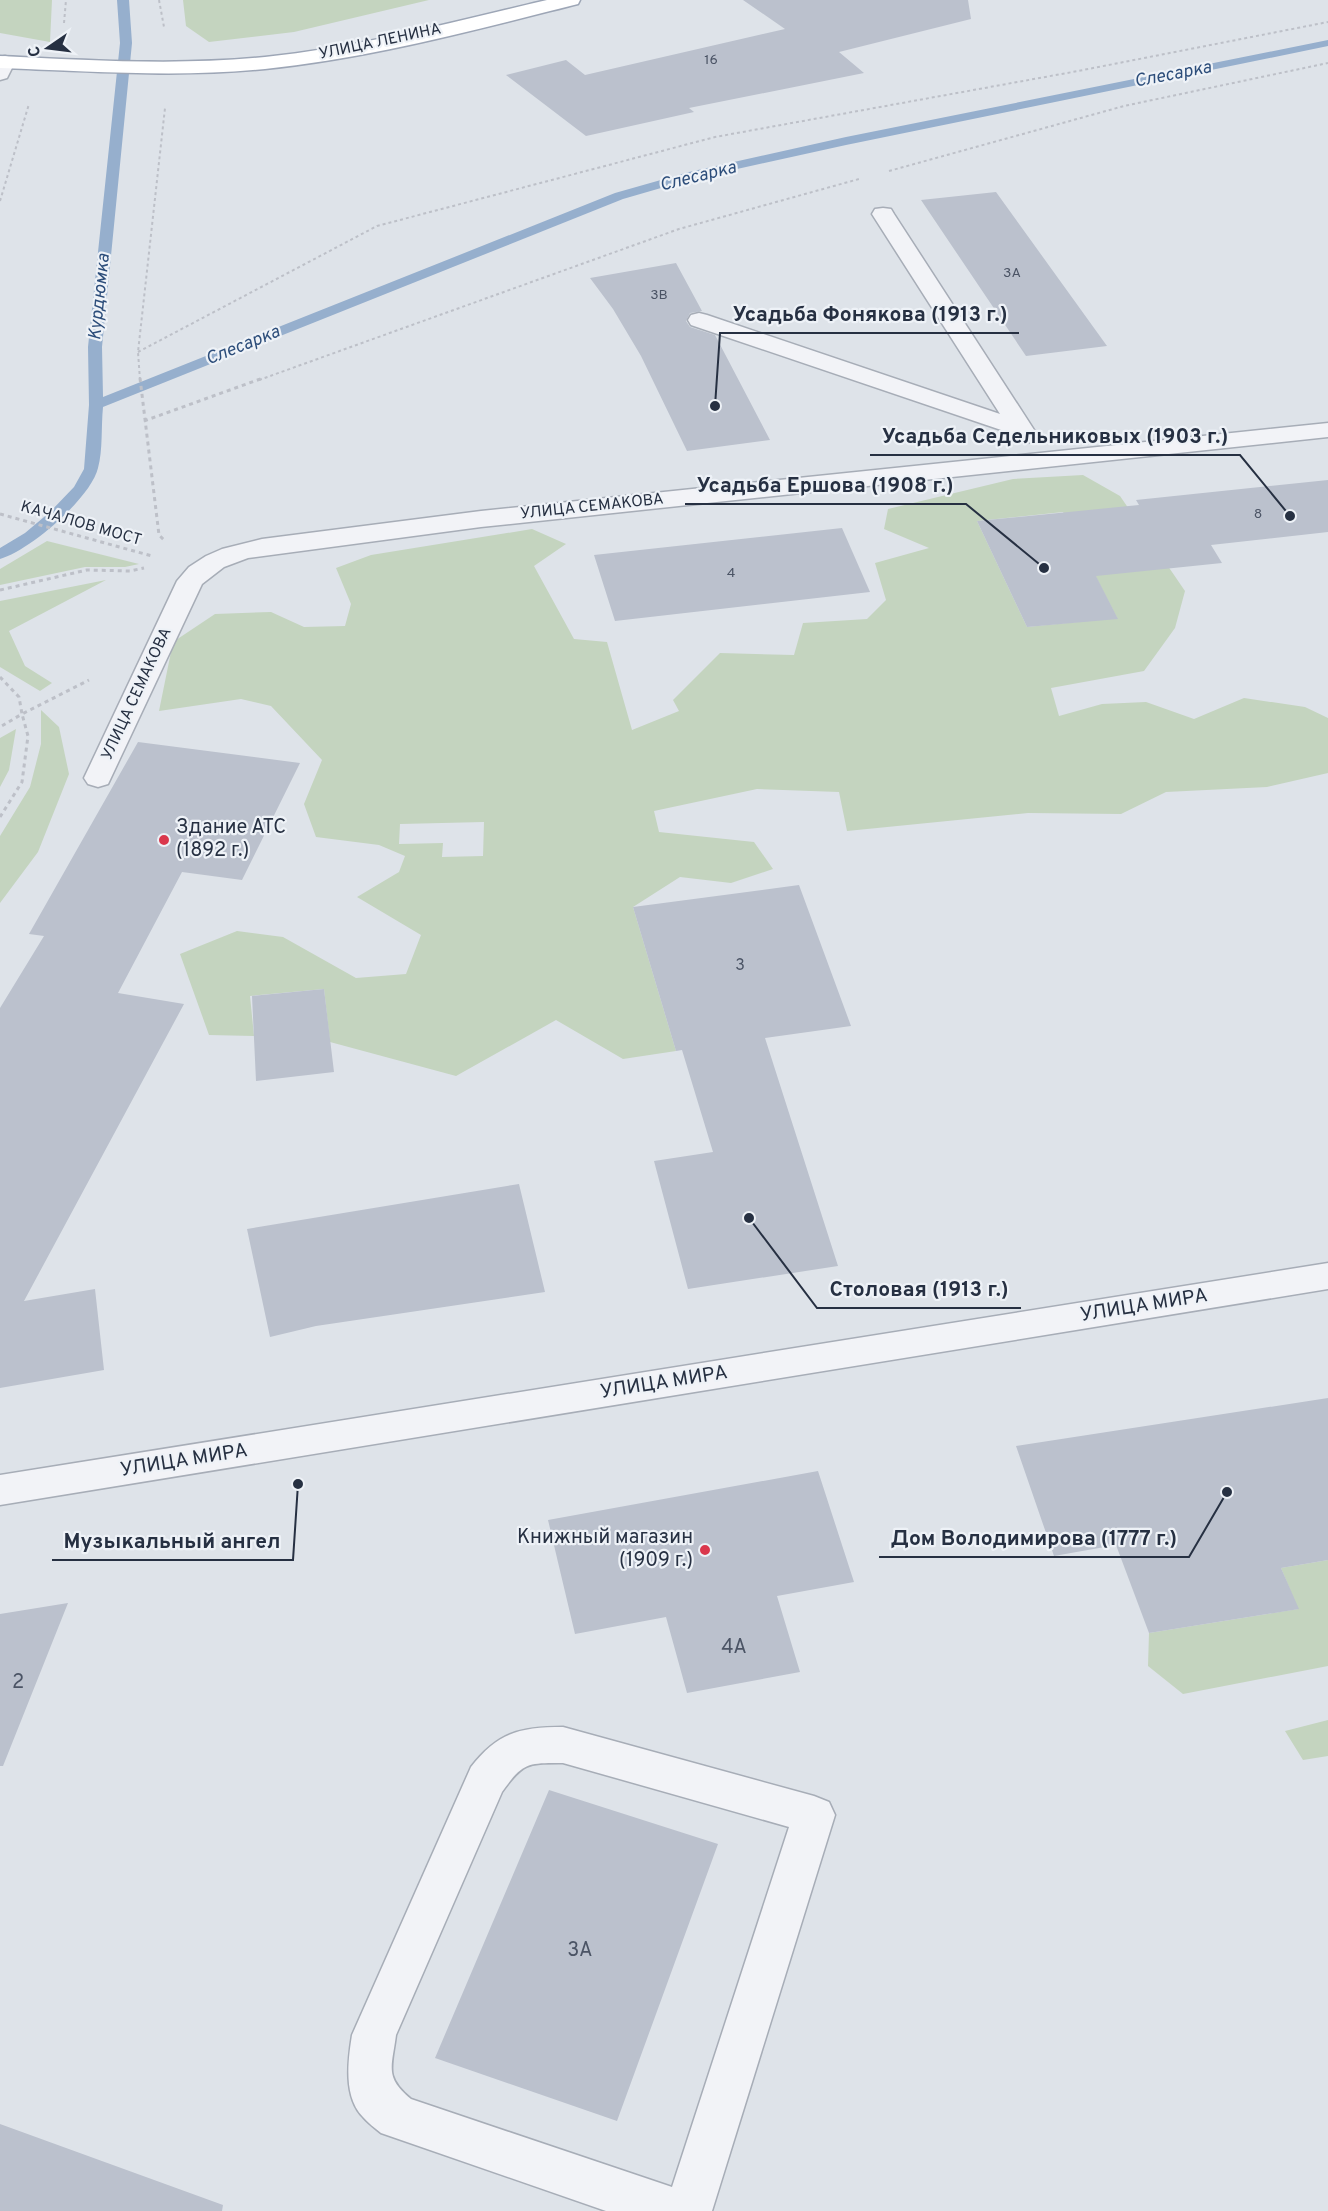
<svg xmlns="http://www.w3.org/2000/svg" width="1328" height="2211" font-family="Overpass,sans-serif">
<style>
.green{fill:#c4d4bf;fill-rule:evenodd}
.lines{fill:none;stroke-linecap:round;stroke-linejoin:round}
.stream{fill:#96afcd;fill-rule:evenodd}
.building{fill:#bbc1cd}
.minor-casing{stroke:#a7adb7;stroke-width:3}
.major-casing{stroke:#9da6b6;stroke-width:3}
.path-far1{stroke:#bdc0c8;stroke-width:2;stroke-dasharray:3 3;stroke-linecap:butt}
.path{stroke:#bdc0c8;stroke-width:3;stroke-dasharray:4 4;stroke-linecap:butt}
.minor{fill:#f2f3f7;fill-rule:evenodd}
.major{fill:#fff;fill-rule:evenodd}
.poi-dot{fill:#da374c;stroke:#eef2f7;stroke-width:2}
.labels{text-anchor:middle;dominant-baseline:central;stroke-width:4.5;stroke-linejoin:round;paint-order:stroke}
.far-number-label{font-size:14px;fill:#4b5465}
.far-street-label{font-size:16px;fill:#263042;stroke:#eef2f7}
.number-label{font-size:16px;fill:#4b5465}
.far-water-label{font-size:18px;font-style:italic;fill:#2c4d7a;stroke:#eef2f7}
.poi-label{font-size:20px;fill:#263042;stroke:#eef2f7;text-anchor:start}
.street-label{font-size:20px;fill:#263042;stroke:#eef2f7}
.near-number-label{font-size:20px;fill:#4b5465}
.leader{fill:none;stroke:#263042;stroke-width:2}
.callout-dot{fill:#263042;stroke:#eef2f7;stroke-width:2}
.callout-label{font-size:21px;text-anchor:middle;font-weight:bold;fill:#263042;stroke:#eef2f7;stroke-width:4.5;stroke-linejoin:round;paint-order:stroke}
</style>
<rect width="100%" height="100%" fill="#dee3e9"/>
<path class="green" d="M0,0H52L50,42L0,33Z
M183,0H429L294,32L209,42L186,26Z
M1083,475L1120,496L1185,591L1175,628L1144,671L1051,688L1059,716L1102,704L1146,702L1194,719L1244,698L1305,707L1328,718V773L1267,787L1166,792L1121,814L1028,813L847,831L839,792L757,789L654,811L659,832L754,842L773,869L731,883L680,877L633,907L676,1051L623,1059L556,1020L456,1076L330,1042L324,989L250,996L254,1036L209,1035L180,954L237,931L283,937L356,978L406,974L421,935L357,897L399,872L405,856L379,845L316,837L304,804L322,760L271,706L241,699L159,711L173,642L215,614L271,612L304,627L345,626L351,604L336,568L371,555L532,529L566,544L534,566L574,639L607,642L632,730L679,711L673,700L720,653L794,655L803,623L867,619L886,600L875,563L929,548L884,529L888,509L1013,479ZM1063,512L1117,618L1027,627L977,521ZM484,822L483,856L442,857L443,843L399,844L400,824Z
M47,541L139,564L125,567H85L0,585V569Z
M106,580L9,631L25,666L52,683L40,691L0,667V601Z
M41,710L59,727L69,774L38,852L0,903V836L30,787L41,744Z
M16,729L9,770L0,787V738Z
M1328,1560V1666L1183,1694L1148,1666L1149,1633L1298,1609L1281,1568Z
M1328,1720V1756L1303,1760L1285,1731Z"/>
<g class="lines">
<path class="stream" d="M117,0H129L132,43L102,347L103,397L615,193L689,172L846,137L1328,40V46L846,145L692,179L623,199L103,407C101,427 103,450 98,468C91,498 29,551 0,559V548L25,533L50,512L74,487L84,469L89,405L88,347L120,43Z"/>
</g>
<path class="building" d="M743,0H968L971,19L839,52L864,73L689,108L694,112L586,136L506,75L566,60L585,75L785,29Z
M996,192L1107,346L1026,356L921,200Z
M676,263L702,311L690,313L686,321L690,327L715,335L770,440L687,451L641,356L613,309L590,278Z
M1328,480V532L1211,545L1222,563L1096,576L1118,619L1027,627L977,521L1139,505L1136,500Z
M842,528L870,592L615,621L594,555Z
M138,742L300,763L242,880L182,872L118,993L184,1004L24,1301L95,1289L104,1370L0,1388V1008L44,936L29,934Z
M799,885L851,1026L765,1038L838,1266L688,1289L654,1161L713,1152L682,1050L676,1051L633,907Z
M324,989L334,1072L256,1081L252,996Z
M519,1184L545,1292L316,1326L270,1337L247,1229Z
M1328,1398V1560L1281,1568L1299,1609L1149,1633L1116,1545L1054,1556L1016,1446Z
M818,1471L854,1582L777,1596L800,1672L687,1693L666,1617L575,1634L548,1520Z
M68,1603L3,1766H0V1614Z
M549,1790L718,1844L617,2121L435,2058Z
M0,2124L223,2205L222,2211H0Z"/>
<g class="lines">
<g class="minor-casing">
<path id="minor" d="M5,56L12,58L15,62L7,78L0,80V57Z
M883,208L891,209L894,214L1038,436L1035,441L1026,443L1017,441L1013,434L691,325L688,320L691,315L699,313L707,315L1000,414L872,214L875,209Z
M1328,423V437L481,527L248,558L224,567L202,584L108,784L98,787L88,784L84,778L177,581L189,567L206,556L222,549L262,539L481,511Z
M1328,1263V1289L0,1505V1475Z
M563,1727L814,1796L829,1802L835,1815L712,2211H606L381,2133C375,2128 368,2123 363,2117C343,2097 348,2060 352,2035L471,1767C498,1732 521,1727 563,1727ZM563,1763L789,1827L672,2187L411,2099C384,2077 392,2067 396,2035L502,1792C523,1762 528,1763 563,1763Z"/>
</g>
<g class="major-casing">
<path id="major" d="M547,0H580L578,4C475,30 371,58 265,69C177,78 88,71 0,68V56C88,60 177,66 265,57C361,47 453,22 547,0Z"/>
</g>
<path class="path-far1" d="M159,0L164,27
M64,23L66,0
M889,171L1124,106L1328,63
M0,201L29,104
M138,352L377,226L715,137L1078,71L1328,22
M140,380L138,352L165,108
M259,380L679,229L859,179"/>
<path class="path" d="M140,378L159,535L166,542
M144,421L263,378
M0,514L152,556
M0,590L87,570L130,571L144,568
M0,677L19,697L22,714L0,727
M0,817L22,782L28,736L22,714L89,680"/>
<use href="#minor" class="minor"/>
<use href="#major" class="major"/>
</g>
<g class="poi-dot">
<circle cx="164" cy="840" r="6"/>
<circle cx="705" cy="1550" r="6"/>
</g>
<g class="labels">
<g class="far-number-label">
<text x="711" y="60">16</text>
<text x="1012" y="273">3А</text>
<text x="659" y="295">3В</text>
<text x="1258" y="514">8</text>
<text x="731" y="573">4</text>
</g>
<g class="far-street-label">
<text transform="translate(380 42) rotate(-12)">УЛИЦА ЛЕНИНА</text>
<text transform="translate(592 507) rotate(-6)">УЛИЦА СЕМАКОВА</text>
<text transform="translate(81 524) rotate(16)">КАЧАЛОВ МОСТ</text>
<text transform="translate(137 694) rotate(-65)">УЛИЦА СЕМАКОВА</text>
</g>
<g class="number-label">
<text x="740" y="966">3</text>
</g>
<g class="far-water-label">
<text transform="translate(1173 75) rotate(-11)">Слесарка</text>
<text transform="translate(698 177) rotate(-14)">Слесарка</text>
<text transform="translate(100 297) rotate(-84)">Курдюмка</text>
<text transform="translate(243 346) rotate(-22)">Слесарка</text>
</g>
<g class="poi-label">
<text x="176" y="828">Здание АТС<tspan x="176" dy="23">(1892 г.)</tspan></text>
<text x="693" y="1538" text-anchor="end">Книжный магазин<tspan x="693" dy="23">(1909 г.)</tspan></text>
</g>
<g class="street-label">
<text transform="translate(1144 1306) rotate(-9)">УЛИЦА МИРА</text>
<text transform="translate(664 1383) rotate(-9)">УЛИЦА МИРА</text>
<text transform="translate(184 1461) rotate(-9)">УЛИЦА МИРА</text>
</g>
<g class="near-number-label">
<text x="734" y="1648">4А</text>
<text x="18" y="1683">2</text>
<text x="580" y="1951">3А</text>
</g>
</g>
<path class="leader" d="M715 406L720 333H1019M1290 516L1240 455H870M1044 568L966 504H685M749 1218L817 1308H1021M1227 1492L1189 1557H879M298 1484L293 1560H52"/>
<g class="callout-dot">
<circle cx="715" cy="406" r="6"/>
<circle cx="1290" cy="516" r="6"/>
<circle cx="1044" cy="568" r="6"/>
<circle cx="749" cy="1218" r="6"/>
<circle cx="1227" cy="1492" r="6"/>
<circle cx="298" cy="1484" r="6"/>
</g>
<g class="callout-label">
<text x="870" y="321">Усадьба Фонякова (1913 г.)</text>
<text x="1055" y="443">Усадьба Седельниковых (1903 г.)</text>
<text x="825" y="492">Усадьба Ершова (1908 г.)</text>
<text x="919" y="1296">Столовая (1913 г.)</text>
<text x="1034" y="1545">Дом Володимирова (1777 г.)</text>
<text x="172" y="1548">Музыкальный ангел</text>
</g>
<g transform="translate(48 48) rotate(256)" stroke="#eef2f7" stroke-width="4.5" paint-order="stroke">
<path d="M0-4.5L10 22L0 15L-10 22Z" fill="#263042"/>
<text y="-9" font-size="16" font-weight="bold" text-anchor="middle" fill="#263042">С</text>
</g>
</svg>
